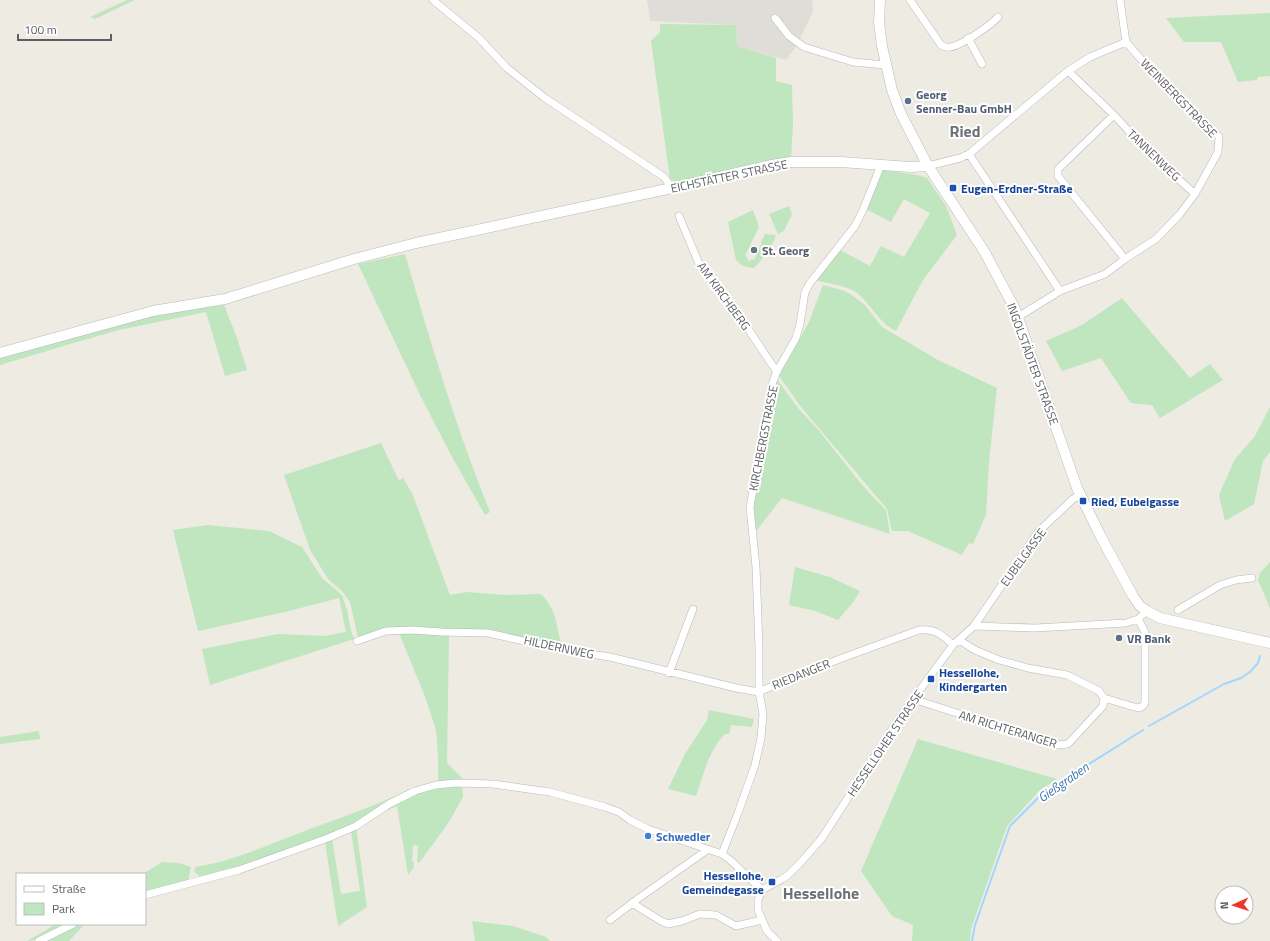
<svg xmlns="http://www.w3.org/2000/svg" width="1270" height="941" font-family="'Titillium Web',sans-serif">
<style>
.industrial{fill:#dfddd7}
.green{fill:#bfe6be}
.lines{fill:none;stroke-linecap:round;stroke-linejoin:round}
.stream{stroke:#a1d7ff;stroke-width:2}
.street-casing{stroke:#b5b9bd;stroke-width:8}
.secondary-casing{stroke:#b6babf;stroke-width:11}
.street{stroke:#fff;stroke-width:7}
.secondary{stroke:#fff;stroke-width:10}
.service-dot{fill:#5c6f8a;stroke:#fff;stroke-width:1.5}
.transit-dot{fill:#1a4fb4;stroke:#fff;stroke-width:1.5}
.worship-dot{fill:#6b7280;stroke:#fff;stroke-width:1.5}
.shop-dot{fill:#3f7fe0;stroke:#fff;stroke-width:1.5}
.labels{text-anchor:middle;dominant-baseline:central;stroke-width:4;stroke-linejoin:round;paint-order:stroke}
.service-label{font-size:12px;font-weight:bold;fill:#4e5e75;stroke:#fff;text-anchor:start}
.street-label{font-size:12px;fill:#5b5f64;stroke:#fff}
.transit-label{font-size:12px;font-weight:bold;fill:#164399;stroke:#fff;text-anchor:start}
.worship-label{font-size:12px;font-weight:bold;fill:#5b616d;stroke:#fff;text-anchor:start}
.shop-label{font-size:12px;font-weight:bold;fill:#366cbe;stroke:#fff;text-anchor:start}
.water-label{font-size:13px;font-style:italic;fill:#3d78b2;stroke:#fff}
.district-label{font-size:16px;font-weight:bold;fill:#6c7176;stroke:#fff}
</style>
<rect width="100%" height="100%" fill="#eeebe2"/>
<path class="industrial" d="M647,0H812L813,11L797,45L786,60L737,46L736,25L650,21Z"/>
<path class="green" d="M127,0H135L95,19L90,17Z
M1270,13V76L1258,77L1257,80L1238,82L1221,42H1184L1166,18Z
M660,24L736,25L737,46L776,58V81L792,85L793,125L791,159L677,182L670,179L651,41L660,32Z
M883,170L917,175L927,178L946,206L957,235L923,280L896,331C879,323 871,304 856,292C848,286 825,283 815,280L840,250L870,266L881,246L904,257L930,213L904,199L891,222L866,209Z
M789,206L792,214L784,231L778,234L769,214Z
M753,210L759,227L745,256L748,258L747,260L750,261L751,259L754,260L762,243L761,242L765,234L776,235C772,248 763,258 754,268C747,268 741,266 736,260L728,222Z
M405,254C430,341 456,428 490,512L485,515L451,455L421,397L358,264Z
M823,285L842,290L852,295L865,305L882,327L938,360L997,388L989,462L986,515L973,544L969,543L962,555L908,531H892L887,509L801,407L779,376L809,322Z
M1122,298L1190,378L1210,364L1223,380L1160,418L1152,405L1131,403L1101,358L1062,371L1046,341L1082,325Z
M224,305L237,338L247,370L225,376L206,312L119,330L70,344L0,365V358L121,322L166,313L205,307Z
M776,378L798,408L821,433L858,480L872,496L886,510L890,534L782,498L757,530L754,528V496Z
M1270,407V452L1263,461L1254,504L1225,521L1219,495L1235,459L1255,436Z
M381,443L399,481L403,478L412,493L450,595L467,592L507,595L541,594C556,609 556,623 561,643L560,645L556,646L484,629H464L453,631L411,628L358,638L350,602L342,591L328,579L310,550L284,475Z
M208,525L269,531L302,547L322,578L342,595L347,610L351,631L354,639L210,685L202,649L278,634L324,636L346,632L339,598L285,612L198,631L173,530Z
M1270,562V608L1258,580L1260,573Z
M795,567L830,577L860,591L854,601L838,620L815,611L789,605Z
M399,633L449,635L447,763L463,779L438,782V755L436,730L426,699Z
M709,710L754,719L752,727L731,725L729,734H725C709,750 703,775 696,796L668,789L685,754L707,720Z
M39,731L40,739L0,744V737Z
M918,739L1057,779L1040,790L1007,826L971,929L970,941H912L913,925L892,916L861,871Z
M451,787H461L463,791V797L452,817L439,836L419,863L417,862L418,846L413,845L412,861L414,862L413,869L408,875L397,806L388,810L387,809C410,794 425,791 451,787Z
M409,789L410,790L341,830L239,867L219,871L201,878L194,871L195,867C234,861 265,846 302,832C338,818 375,807 409,789Z
M356,827L367,907L338,926L325,842L332,839L341,894L360,891L351,831Z
M162,862L179,863L191,867L188,881L145,892V874H143Z
M472,921L513,926L546,937L550,941H475Z
M56,924H64C54,932 40,941 27,941Z
M76,924H85L69,941H46Z"/>
<g class="lines">
<path class="stream" d="M1149,726L1224,684L1241,678L1250,672L1258,663L1260,656
M972,941L975,925L1010,826L1043,793L1143,730"/>
<g class="street-casing">
<path id="street" d="M433,0L479,38L507,68L545,98L664,177L672,188
M910,0L941,45C944,47 946,48 950,47C961,46 991,25 998,17
M1120,0L1126,42
M775,18L789,36L804,47L853,62L885,65
M968,38L982,64
M1068,71L1114,115L1149,153L1195,194
M1114,115L1058,169V176L1125,259
M969,154L1060,291
M928,166L960,158L969,154L1068,71L1090,57L1126,42
M679,216L700,266L732,305L777,372
M1018,317L1060,291L1105,274L1125,259L1156,239L1180,214L1195,194L1218,152L1219,137L1146,65L1126,42
M1178,610L1220,585L1236,580L1252,578
M974,626L1035,628L1126,623L1138,619L1147,611
M357,641L386,631L412,630L442,632L488,633L564,650L610,657L736,688L759,692
M669,673L693,609
M759,692C810,668 865,650 919,630C935,628 942,635 953,645
M1104,698L1138,708L1142,707L1145,703V632L1138,619
M913,699L1056,745L1068,744L1103,706L1104,698L1099,691L1067,675L1028,668L999,660L975,650L959,640
M722,854L738,813L755,765L761,738L763,714L759,692V647L756,567L750,507L771,388L776,373L796,338L800,324L805,292L810,283L855,226L863,210L881,165
M145,895L239,870L328,838L356,826L389,804L415,791L436,785L456,783L493,784L550,792L605,807L619,812L630,820L648,829L722,854L730,860L762,890
M632,903L661,921L668,924L682,921L700,914L716,915L736,926L762,920
M610,920L639,898L707,850
M39,941L73,924
M777,941L767,931L758,910V900L762,890L782,879L788,875L802,861L822,838L900,717L953,645L974,626L1038,532L1073,499L1080,495"/>
</g>
<g class="secondary-casing">
<path id="secondary" d="M880,0L879,23L882,46L892,90L901,114L928,166L984,251L1015,309L1077,488L1101,537L1133,596L1140,606L1147,611L1160,618L1270,643
M0,353L153,311L225,299L354,259L416,243L672,188L771,165L791,162H841L910,167L928,166"/>
</g>
<use href="#street" class="street"/>
<use href="#secondary" class="secondary"/>
</g>
<g class="service-dot">
<circle cx="908" cy="101" r="4"/>
<circle cx="1119" cy="638" r="4"/>
</g>
<g class="transit-dot">
<rect x="949" y="184" width="8" height="8" rx="2"/>
<rect x="1079" y="497" width="8" height="8" rx="2"/>
<rect x="927" y="675" width="8" height="8" rx="2"/>
<rect x="768" y="878" width="8" height="8" rx="2"/>
</g>
<circle class="worship-dot" cx="754" cy="250" r="4"/>
<circle class="shop-dot" cx="648" cy="836" r="4"/>
<g class="labels">
<g class="service-label">
<text x="916" y="94">Georg<tspan x="916" dy="14">Senner-Bau GmbH</tspan></text>
<text x="1127" y="638">VR Bank</text>
</g>
<g class="street-label">
<text transform="translate(1179 98) rotate(46)">WEINBERGSTRASSE</text>
<text transform="translate(1154 155) rotate(44)">TANNENWEG</text>
<text transform="translate(729 176) rotate(-12)">EICHSTÄTTER STRASSE</text>
<text transform="translate(724 296) rotate(54)">AM KIRCHBERG</text>
<text transform="translate(1033 364) rotate(70)">INGOLSTÄDTER STRASSE</text>
<text transform="translate(763 438) rotate(-79)">KIRCHBERGSTRASSE</text>
<text transform="translate(1023 557) rotate(-54)">EUBELGASSE</text>
<text transform="translate(559 647) rotate(12)">HILDERNWEG</text>
<text transform="translate(801 674) rotate(-22)">RIEDANGER</text>
<text transform="translate(1008 729) rotate(17)">AM RICHTERANGER</text>
<text transform="translate(885 743) rotate(-56)">HESSELLOHER STRASSE</text>
</g>
<g class="transit-label">
<text x="961" y="188">Eugen-Erdner-Straße</text>
<text x="1091" y="501">Ried, Eubelgasse</text>
<text x="939" y="672">Hessellohe,<tspan x="939" dy="14">Kindergarten</tspan></text>
<text x="764" y="875" text-anchor="end">Hessellohe,<tspan x="764" dy="14">Gemeindegasse</tspan></text>
</g>
<g class="worship-label">
<text x="762" y="250">St. Georg</text>
</g>
<g class="shop-label">
<text x="656" y="836">Schwedler</text>
</g>
<g class="water-label">
<text transform="translate(1063 782) rotate(-35)">Gießgraben</text>
</g>
<g class="district-label">
<text x="965" y="131">Ried</text>
<text x="821" y="893">Hessellohe</text>
</g>
</g>
<rect x="16" y="873" width="130" height="52" fill="#ffffff" stroke="#bdbfc1"/>
<rect x="24" y="886" width="20" height="6" fill="#ffffff" stroke="#bdbfc1"/>
<text x="52" y="893" font-size="12" fill="#5b5f64">Straße</text>
<rect x="24" y="903" width="20" height="12" fill="#bfe6be" stroke="#bdbfc1"/>
<text x="52" y="913" font-size="12" fill="#5b5f64">Park</text>
<g transform="translate(1234 905) rotate(267)"><circle r="19" fill="#ffffff" stroke="#bdbfc1"/>
<path d="M0-3L7 15L0 10L-7 15Z" fill="#eb382b"/>
<text y="-6" font-size="11" font-weight="bold" text-anchor="middle" fill="#5b5f64">N</text>
</g>
<path d="M18 34v6h93v-6" fill="none" stroke="#5b5f64" stroke-width="2"/>
<text x="24" y="34" font-size="12" fill="#5b5f64" stroke="#ffffff" stroke-width="3" paint-order="stroke">100 m</text>
</svg>
